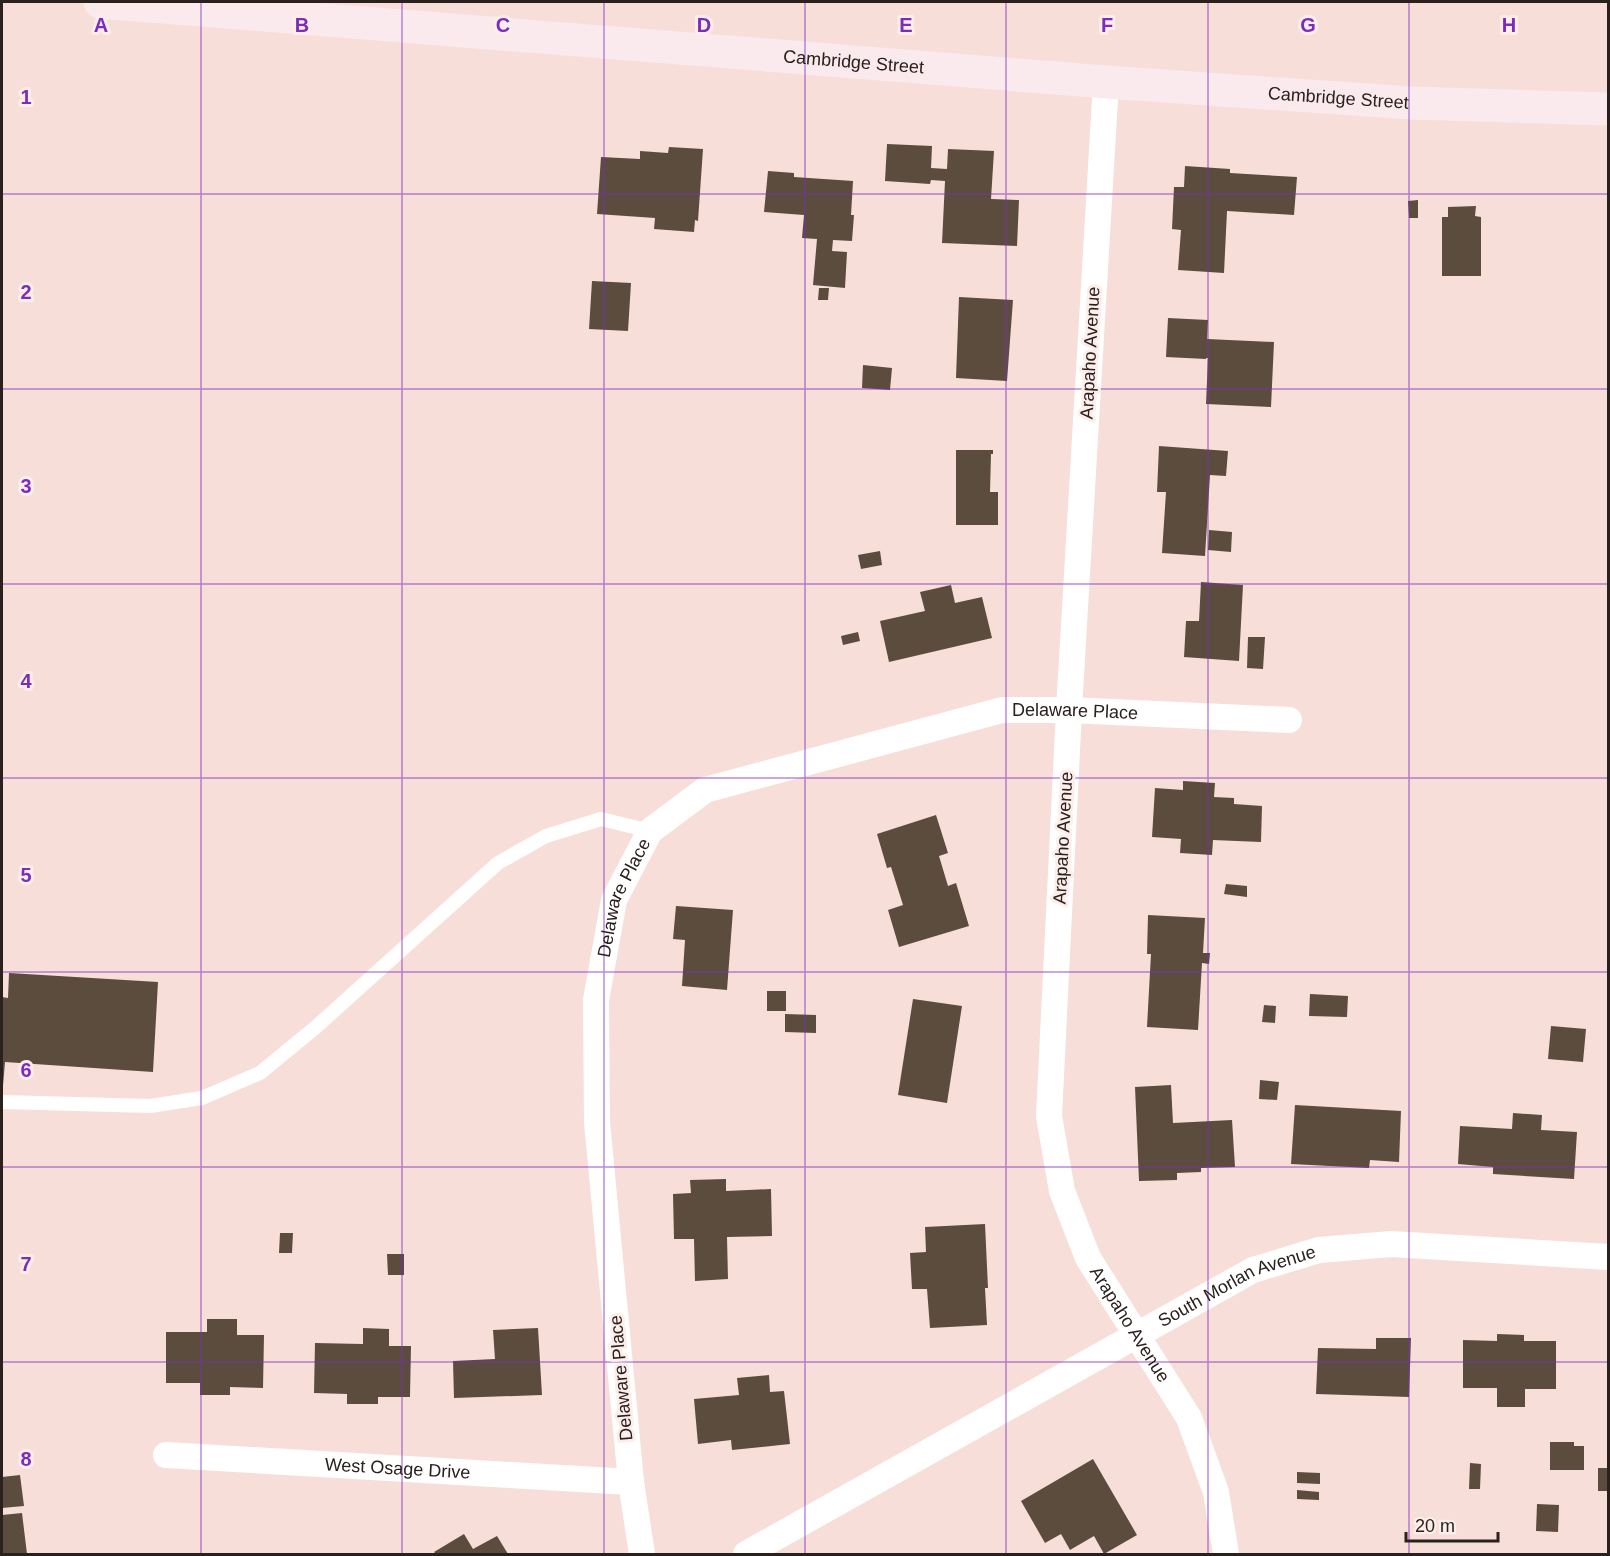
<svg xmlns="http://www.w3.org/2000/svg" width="1610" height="1556" font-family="Helvetica,sans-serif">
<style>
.building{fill:#5b4c3e}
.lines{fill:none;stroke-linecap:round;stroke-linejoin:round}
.lane{stroke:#fff;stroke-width:14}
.street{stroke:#fff;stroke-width:26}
.secondary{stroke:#faeaee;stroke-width:33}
.grid{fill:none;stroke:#7b2cbf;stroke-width:1.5;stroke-opacity:0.55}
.labels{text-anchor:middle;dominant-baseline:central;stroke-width:6;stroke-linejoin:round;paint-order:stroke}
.street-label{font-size:18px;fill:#2a211e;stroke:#fdeeea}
.grid-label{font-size:20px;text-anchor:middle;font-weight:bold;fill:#7b2cbf;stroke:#fdeeea;stroke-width:6;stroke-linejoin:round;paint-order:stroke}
</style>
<rect width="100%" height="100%" fill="#f8ded8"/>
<path class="building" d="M887,144L932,146L931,168L947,169L948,149L994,151L991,199L1019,200L1017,246L942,243L945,181L931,180L930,184L885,181Z
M669,147L703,149L698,221L695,220L694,232L654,229L655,218L597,214L601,157L640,159V151L668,153Z
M1185,166L1230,169V173L1297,177L1294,215L1227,211L1224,273L1178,270L1181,230L1172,229L1174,187H1184Z
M768,171L794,173V177L853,181L851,215H854L852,241L833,240L832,251L847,252L845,288L813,285L817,239L802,238L804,215L764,212Z
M1418,200V218H1409L1408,201Z
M1476,206L1475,216L1481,217V276H1442V217H1448V207Z
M592,281L631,283L628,331L589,329Z
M819,288H829L828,300H818Z
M959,297L1013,300L1007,381L956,378Z
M1168,318L1208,320L1207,339L1274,342L1271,407L1206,404L1208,358H1206V359L1166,357Z
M863,365L892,368L890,390L862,388Z
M1159,446L1228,451L1226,476L1210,475L1205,556L1162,553L1166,492H1157Z
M956,450H993V454H991L990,492H998V525H956Z
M1209,530L1232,532L1231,552L1208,550Z
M880,551L882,565L861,569L858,555Z
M1201,582L1243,585L1239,661L1184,657L1186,621H1199Z
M951,585L955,603L982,597L992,638L889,662L880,621L925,611L920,592Z
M858,632L860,641L843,645L841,636Z
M1248,637H1265L1263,669L1247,668Z
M1183,781L1215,783L1214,797L1234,798V804L1262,806L1261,842L1213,840L1212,855L1180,853L1181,839L1152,837L1155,788L1183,790Z
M936,815L948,853L939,856L948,886L956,883L969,926L899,947L888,910L903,905L891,867L887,868L877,834Z
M1226,884L1247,886V897L1224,894Z
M676,906L733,910L727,990L682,986L685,940L673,939Z
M1148,915L1205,918L1203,953H1210L1209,964L1202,963L1198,1030L1147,1027L1151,954H1147Z
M9,973L158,982L153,1072L5,1062L3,1086H2V997L8,998Z
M767,991H786V1011H767Z
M1310,994L1348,996L1347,1017L1309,1016Z
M913,999L962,1006L947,1103L898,1095Z
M1264,1005L1276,1006L1275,1023L1262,1022Z
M785,1014L816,1015V1033L785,1032Z
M1551,1026L1586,1029L1583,1062L1548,1059Z
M1260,1080L1279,1082L1277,1100L1259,1099Z
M1171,1085L1173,1123L1232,1120L1235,1167L1201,1168V1172L1177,1173V1180L1139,1181L1135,1087Z
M1295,1105L1401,1111L1399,1162L1370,1160L1369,1168L1291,1164Z
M1513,1113L1542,1115L1541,1130L1577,1132L1574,1179L1493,1174V1167L1458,1164L1460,1126L1512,1129Z
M726,1179V1191L771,1189L772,1236L727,1237L728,1279L695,1281L694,1239H674L673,1194L691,1193L690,1180Z
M985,1224L988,1288H985L987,1325L930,1328L927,1289H912L910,1253L926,1252L925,1227Z
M280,1233H293L292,1253H279Z
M387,1254H404V1275H388Z
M207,1319H237V1335H264L263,1388L230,1387V1395H200V1383H166V1332H207Z
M363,1328L389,1329V1346H411L410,1397H378V1404H347V1394L314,1393L315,1343L363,1344Z
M538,1328L542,1395L454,1398L453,1361L495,1359L493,1330Z
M1497,1334L1524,1335V1341H1556V1389H1525V1407H1497V1388H1463V1340L1497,1341Z
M1376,1338H1411L1409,1397L1316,1394L1318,1348L1376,1349Z
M769,1375L770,1392L784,1391L790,1444L732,1450L731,1440L698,1444L694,1399L739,1395L737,1378Z
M1550,1442H1574V1446H1584V1470H1550Z
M1093,1459L1137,1535L1104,1554L1094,1536L1070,1550L1061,1534L1045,1543L1021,1501Z
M1470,1463L1481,1464L1480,1489H1469Z
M1598,1468H1608V1491H1598Z
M1297,1472L1320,1473V1484L1297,1483Z
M20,1475L24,1506L2,1508V1477Z
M1297,1490L1319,1492V1500L1297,1499Z
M1537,1504L1559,1505L1558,1532L1536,1531Z
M22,1513L27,1554H2V1515Z
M464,1534L473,1549L497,1536L508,1554H436L434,1552Z"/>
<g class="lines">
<path class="lane" d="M2,1102L150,1106L202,1098L260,1073L316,1027L498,863L546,836L601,819L650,831"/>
<g class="street">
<path id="s1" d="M1106,82L1069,710L1049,1116L1062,1191L1088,1258L1189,1418L1216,1492L1226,1554"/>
<path id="s2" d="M166,1455L631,1482"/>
<path id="s3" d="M642,1554L631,1482L597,1122L596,1000L614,900L650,831L705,790L1002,710H1069L1289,720"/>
<path id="s4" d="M746,1554L1253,1270L1319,1250L1391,1244L1608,1257"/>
</g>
<path class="secondary" id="s5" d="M100,2L1106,82L1411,103L1608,109"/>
</g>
<path class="grid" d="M201,2V1554M402,2V1554M604,2V1554M805,2V1554M1006,2V1554M1208,2V1554M1409,2V1554M2,194H1608M2,389H1608M2,584H1608M2,778H1608M2,972H1608M2,1167H1608M2,1362H1608"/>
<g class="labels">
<g class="street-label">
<text stroke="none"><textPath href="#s5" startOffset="756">Cambridge Street</textPath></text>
<text stroke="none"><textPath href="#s5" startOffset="1242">Cambridge Street</textPath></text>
<text transform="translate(1090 353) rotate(-87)">Arapaho Avenue</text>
<text stroke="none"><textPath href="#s3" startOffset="1185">Delaware Place</textPath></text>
<text transform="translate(1063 838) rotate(-87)">Arapaho Avenue</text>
<text stroke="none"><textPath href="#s3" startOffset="663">Delaware Place</textPath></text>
<text stroke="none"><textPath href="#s4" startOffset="560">South Morlan Avenue</textPath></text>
<text stroke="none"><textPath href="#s1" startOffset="1262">Arapaho Avenue</textPath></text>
<text transform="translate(621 1378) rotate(-95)">Delaware Place</text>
<text stroke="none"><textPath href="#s2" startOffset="232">West Osage Drive</textPath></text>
</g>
</g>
<g class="grid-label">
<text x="101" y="32">A</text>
<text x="302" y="32">B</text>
<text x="503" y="32">C</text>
<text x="704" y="32">D</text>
<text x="906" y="32">E</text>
<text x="1107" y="32">F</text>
<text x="1308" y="32">G</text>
<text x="1509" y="32">H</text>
<text x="26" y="104">1</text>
<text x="26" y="299">2</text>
<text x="26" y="493">3</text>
<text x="26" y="688">4</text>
<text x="26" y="882">5</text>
<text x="26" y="1077">6</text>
<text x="26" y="1271">7</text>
<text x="26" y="1466">8</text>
</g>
<rect width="1610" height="1556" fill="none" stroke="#2a211e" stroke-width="6"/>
<path d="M1406 1532v9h92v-9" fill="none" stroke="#2a211e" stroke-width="3"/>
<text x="1415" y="1532" font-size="18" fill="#2a211e" stroke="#fdeeea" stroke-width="4.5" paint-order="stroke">20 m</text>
</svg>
